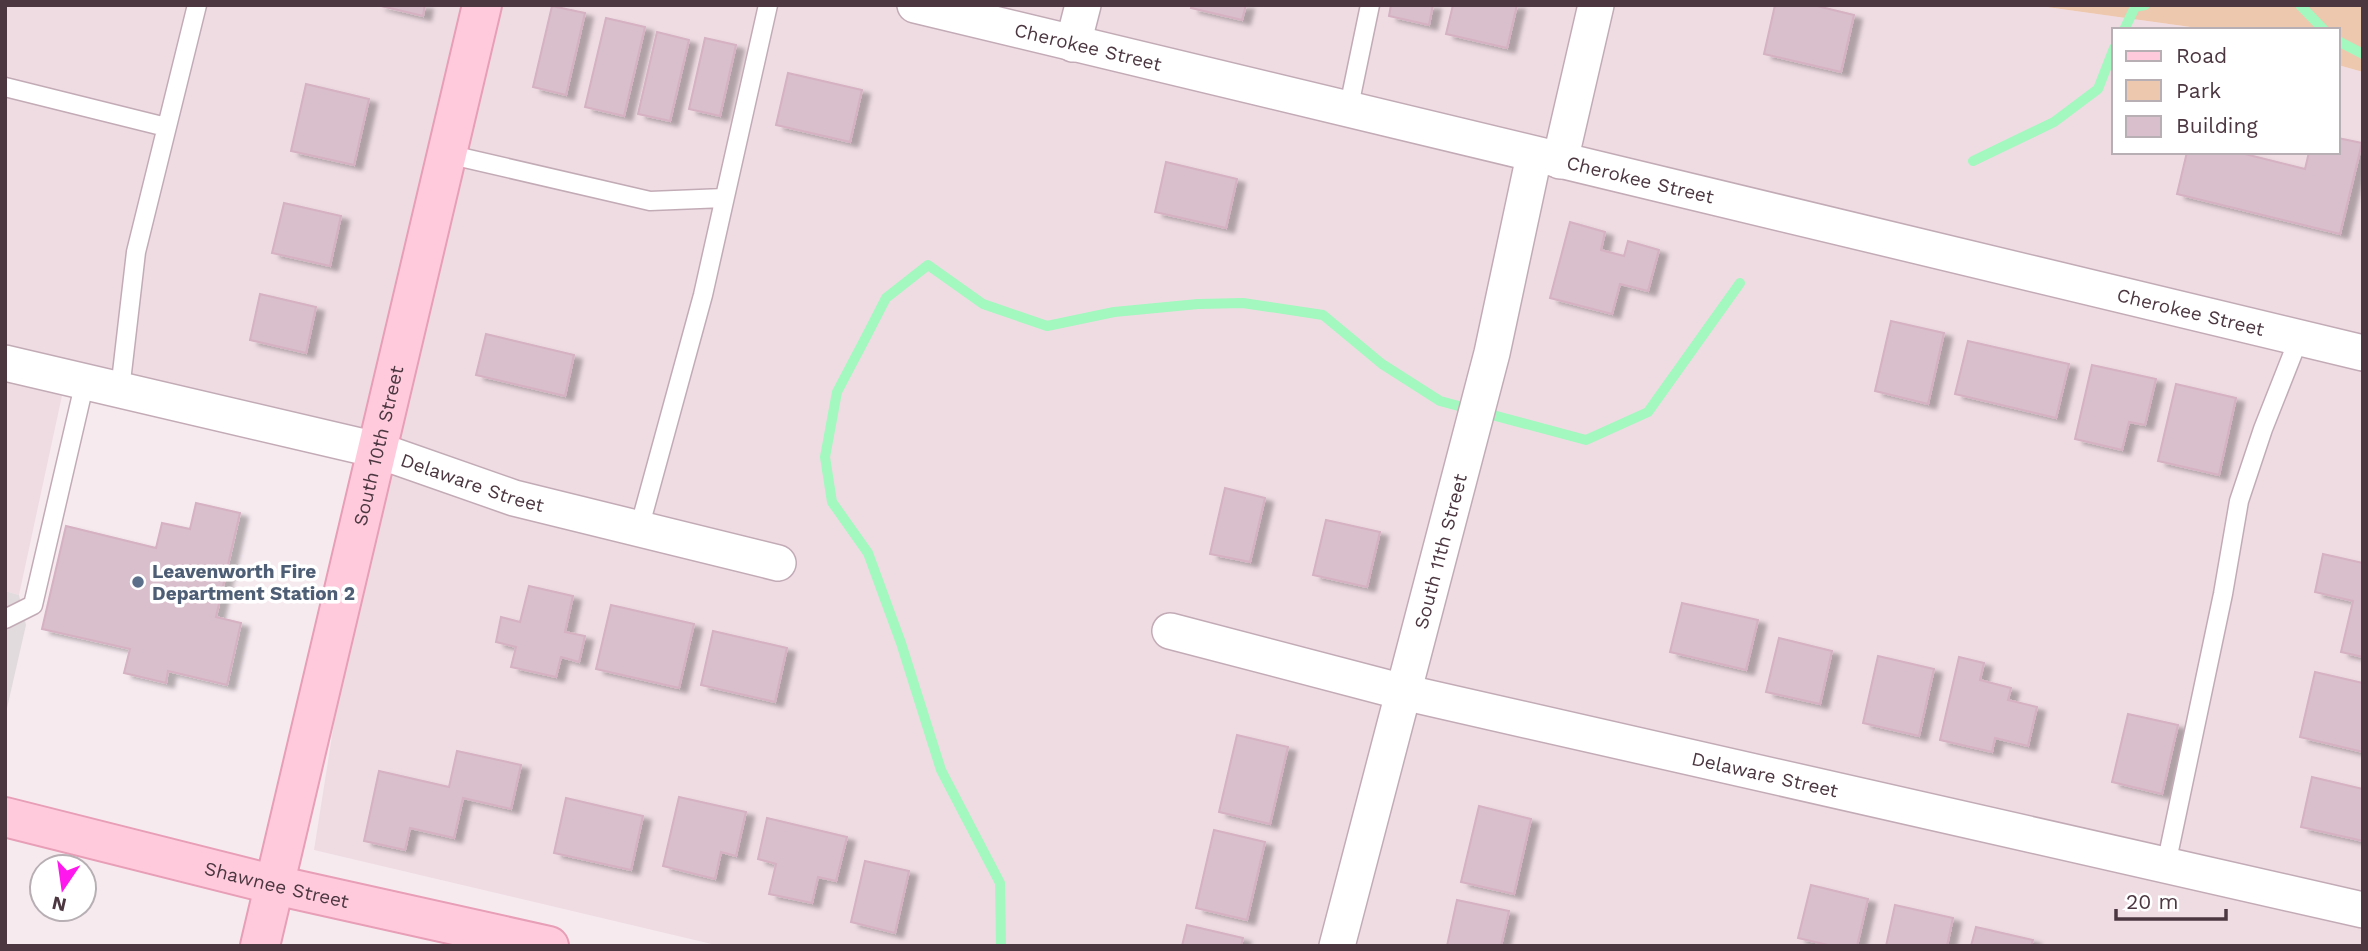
<svg xmlns="http://www.w3.org/2000/svg" width="2368" height="951" font-family="'Work Sans',sans-serif">
<style>
.residential{fill:#efdce3}
.green{fill:#eec7af}
.parking{fill:#e2dbde}
.lines{fill:none;stroke-linecap:round;stroke-linejoin:round}
.stream{stroke:#a2f8be;stroke-width:10}
.building{fill:#d9becb;stroke:#d5b1c1;stroke-width:2;filter:url(#shadow)}
.lane-casing{stroke:#c3abb6;stroke-width:21}
.street-casing{stroke:#c3abb6;stroke-width:38}
.secondary-casing{stroke:#e79eb6;stroke-width:42}
.lane{stroke:#fff;stroke-width:18}
.street{stroke:#fff;stroke-width:35}
.secondary{stroke:#ffcbdc;stroke-width:38}
.service-dot{fill:#5c6f8a;stroke:#fff;stroke-width:2.5}
.labels{text-anchor:middle;dominant-baseline:central;stroke-width:7;stroke-linejoin:round;paint-order:stroke}
.street-label{font-size:19px;fill:#4c3741;stroke:#fff}
.service-label{font-size:19px;font-weight:bold;fill:#4e5e75;stroke:#fff;text-anchor:start}
</style>
<defs>
<filter id="shadow"><feDropShadow dx="8" dy="4.5" stdDeviation="2" flood-color="#0004"/></filter>
</defs>
<rect width="100%" height="100%" fill="#f6eaef"/>
<path class="residential" d="M5,5H2032L2212,30H2114V152H2338V65L2363,72V946H720L314,850L377,450L66,377L19,595L5,591Z"/>
<path class="green" d="M2032,5H2363V72L2338,65V30H2212Z"/>
<path class="parking" d="M5,591L19,595L26,625L5,717Z"/>
<g class="lines">
<path class="stream" d="M2300,5L2324,30
M2124,30L2135,7L2145,5
M2338,41L2363,54
M1973,161L2054,122L2098,89L2114,48
M1001,946L1000,883L941,770L901,643L868,553L832,502L825,457L837,392L867,335L886,298L928,265L983,304L1047,326L1114,312L1198,304L1243,303L1323,315L1382,364L1440,401L1586,440L1648,412L1740,283"/>
</g>
<path class="building" d="M377,5H425L423,16Z
M1192,5H1246L1242,20L1191,8Z
M1391,5H1433L1429,25L1389,16Z
M1453,5H1517L1507,48L1446,34Z
M1775,5H1813L1854,15L1841,72L1764,54Z
M552,6L585,13L566,95L533,87Z
M606,18L645,27L624,116L585,107Z
M657,32L689,40L670,121L638,114Z
M705,38L736,45L720,116L689,109Z
M788,73L862,90L850,142L776,125Z
M306,84L369,99L354,165L291,151Z
M2338,138L2362,143L2340,234L2177,194L2187,152H2237L2305,169L2309,152H2338Z
M1166,162L1237,179L1226,228L1155,212Z
M284,203L341,216L330,266L272,253Z
M1570,222L1605,232L1601,250L1624,256L1628,241L1659,250L1648,291L1620,284L1612,314L1550,298Z
M260,294L316,307L306,353L250,340Z
M1891,321L1944,333L1928,404L1875,391Z
M486,334L574,355L565,396L476,375Z
M1968,341L2069,364L2056,418L1955,394Z
M2092,365L2156,379L2145,425L2129,422L2122,450L2075,439Z
M2176,384L2236,398L2219,475L2158,461Z
M1225,488L1265,498L1250,562L1210,554Z
M196,503L240,513L216,617L241,623L227,685L168,671L166,683L124,673L130,649L42,629L66,526L156,548L162,523L190,529Z
M1326,520L1380,532L1367,587L1313,575Z
M2323,554L2363,563V657L2341,652L2353,601L2315,592Z
M529,586L573,596L565,632L585,636L579,662L561,657L556,677L511,667L516,647L496,642L501,617L520,622Z
M1682,603L1758,620L1746,670L1670,652Z
M611,605L694,624L679,688L596,669Z
M713,631L787,648L775,702L701,685Z
M1779,638L1832,651L1820,704L1766,692Z
M1878,656L1934,669L1919,736L1863,723Z
M1959,657L1984,663L1980,680L2011,688L2008,700L2037,707L2028,746L1995,738L1992,752L1940,740Z
M2315,672L2363,683V752L2300,737Z
M2128,714L2178,725L2162,794L2112,782Z
M1237,735L1288,747L1270,824L1219,812Z
M457,751L521,765L511,809L463,798L454,838L410,828L405,850L364,841L379,771L449,787Z
M2312,777L2363,789V841L2301,827Z
M679,797L746,812L736,856L721,852L715,879L663,866Z
M566,798L643,816L631,870L554,853Z
M1479,806L1531,819L1514,894L1461,882Z
M767,818L847,837L836,881L818,877L812,903L769,894L776,864L758,859Z
M1214,830L1265,842L1247,920L1196,908Z
M865,861L909,871L895,933L851,922Z
M1811,885L1868,899L1857,946H1832L1798,938Z
M1457,900L1509,911L1501,946H1447Z
M1895,905L1953,918L1947,946H1886Z
M1187,925L1243,938L1241,946H1182Z
M1976,927L2033,940L2031,946H1971Z"/>
<g class="lines">
<g class="lane-casing">
<path id="lane" d="M5,87L166,127
M1348,111L1370,5
M447,154L650,201L724,198
M120,390L136,252L197,5
M639,529L703,295L768,5
M5,619L33,605L85,381
M2166,865L2223,594L2239,501L2263,429L2299,338"/>
</g>
<g class="street-casing">
<g id="street">
<path id="s1" d="M915,5L2363,353"/>
<path d="M1073,44L1083,5"/>
<path d="M1560,161L1596,5"/>
<path id="s2" d="M5,363L377,450L514,498L778,563"/>
<path id="s3" d="M1170,631L1403,692L2363,910"/>
<path id="s4" d="M1337,946L1492,353L1534,156"/>
</g>
</g>
<g class="secondary-casing">
<g id="secondary">
<path id="s5" d="M5,817L275,885L549,946"/>
<path id="s6" d="M260,946L482,5"/>
</g>
</g>
<use href="#lane" class="lane"/>
<use href="#street" class="street"/>
<use href="#secondary" class="secondary"/>
</g>
<circle class="service-dot" cx="138" cy="582" r="7"/>
<g class="labels">
<g class="street-label">
<text stroke="none"><textPath href="#s1" startOffset="178">Cherokee Street</textPath></text>
<text stroke="none"><textPath href="#s1" startOffset="746">Cherokee Street</textPath></text>
<text stroke="none"><textPath href="#s1" startOffset="1312">Cherokee Street</textPath></text>
<text stroke="none"><textPath href="#s6" startOffset="514">South 10th Street</textPath></text>
<text stroke="none"><textPath href="#s2" startOffset="483">Delaware Street</textPath></text>
<text stroke="none"><textPath href="#s4" startOffset="408">South 11th Street</textPath></text>
<text stroke="none"><textPath href="#s3" startOffset="612">Delaware Street</textPath></text>
<text stroke="none"><textPath href="#s5" startOffset="280">Shawnee Street</textPath></text>
</g>
<g class="service-label">
<text x="152" y="571">Leavenworth Fire<tspan x="152" dy="22">Department Station 2</tspan></text>
</g>
</g>
<rect width="2368" height="951" fill="none" stroke="#4c3741" stroke-width="14"/>
<rect x="2112" y="28" width="228" height="126" fill="#ffffff" stroke="#b7afb3" stroke-width="2"/>
<rect x="2126" y="51" width="35" height="10" fill="#ffcbdc" stroke="#b7afb3" stroke-width="2"/>
<text x="2176" y="63" font-size="21" fill="#4c3741">Road</text>
<rect x="2126" y="80" width="35" height="21" fill="#eec7af" stroke="#b7afb3" stroke-width="2"/>
<text x="2176" y="98" font-size="21" fill="#4c3741">Park</text>
<rect x="2126" y="116" width="35" height="21" fill="#d9becb" stroke="#b7afb3" stroke-width="2"/>
<text x="2176" y="133" font-size="21" fill="#4c3741">Building</text>
<g transform="translate(63 888) rotate(193)"><circle r="33" fill="#ffffff" stroke="#b7afb3" stroke-width="2"/>
<path d="M0-5L12 26L0 18L-12 26Z" fill="#ff18ee"/>
<text y="-10" font-size="19" font-weight="bold" text-anchor="middle" fill="#4c3741">N</text>
</g>
<path d="M2116 909v10h110v-10" fill="none" stroke="#4c3741" stroke-width="3.5"/>
<text x="2126" y="909" font-size="21" fill="#4c3741" stroke="#ffffff" stroke-width="5" paint-order="stroke">20 m</text>
</svg>
